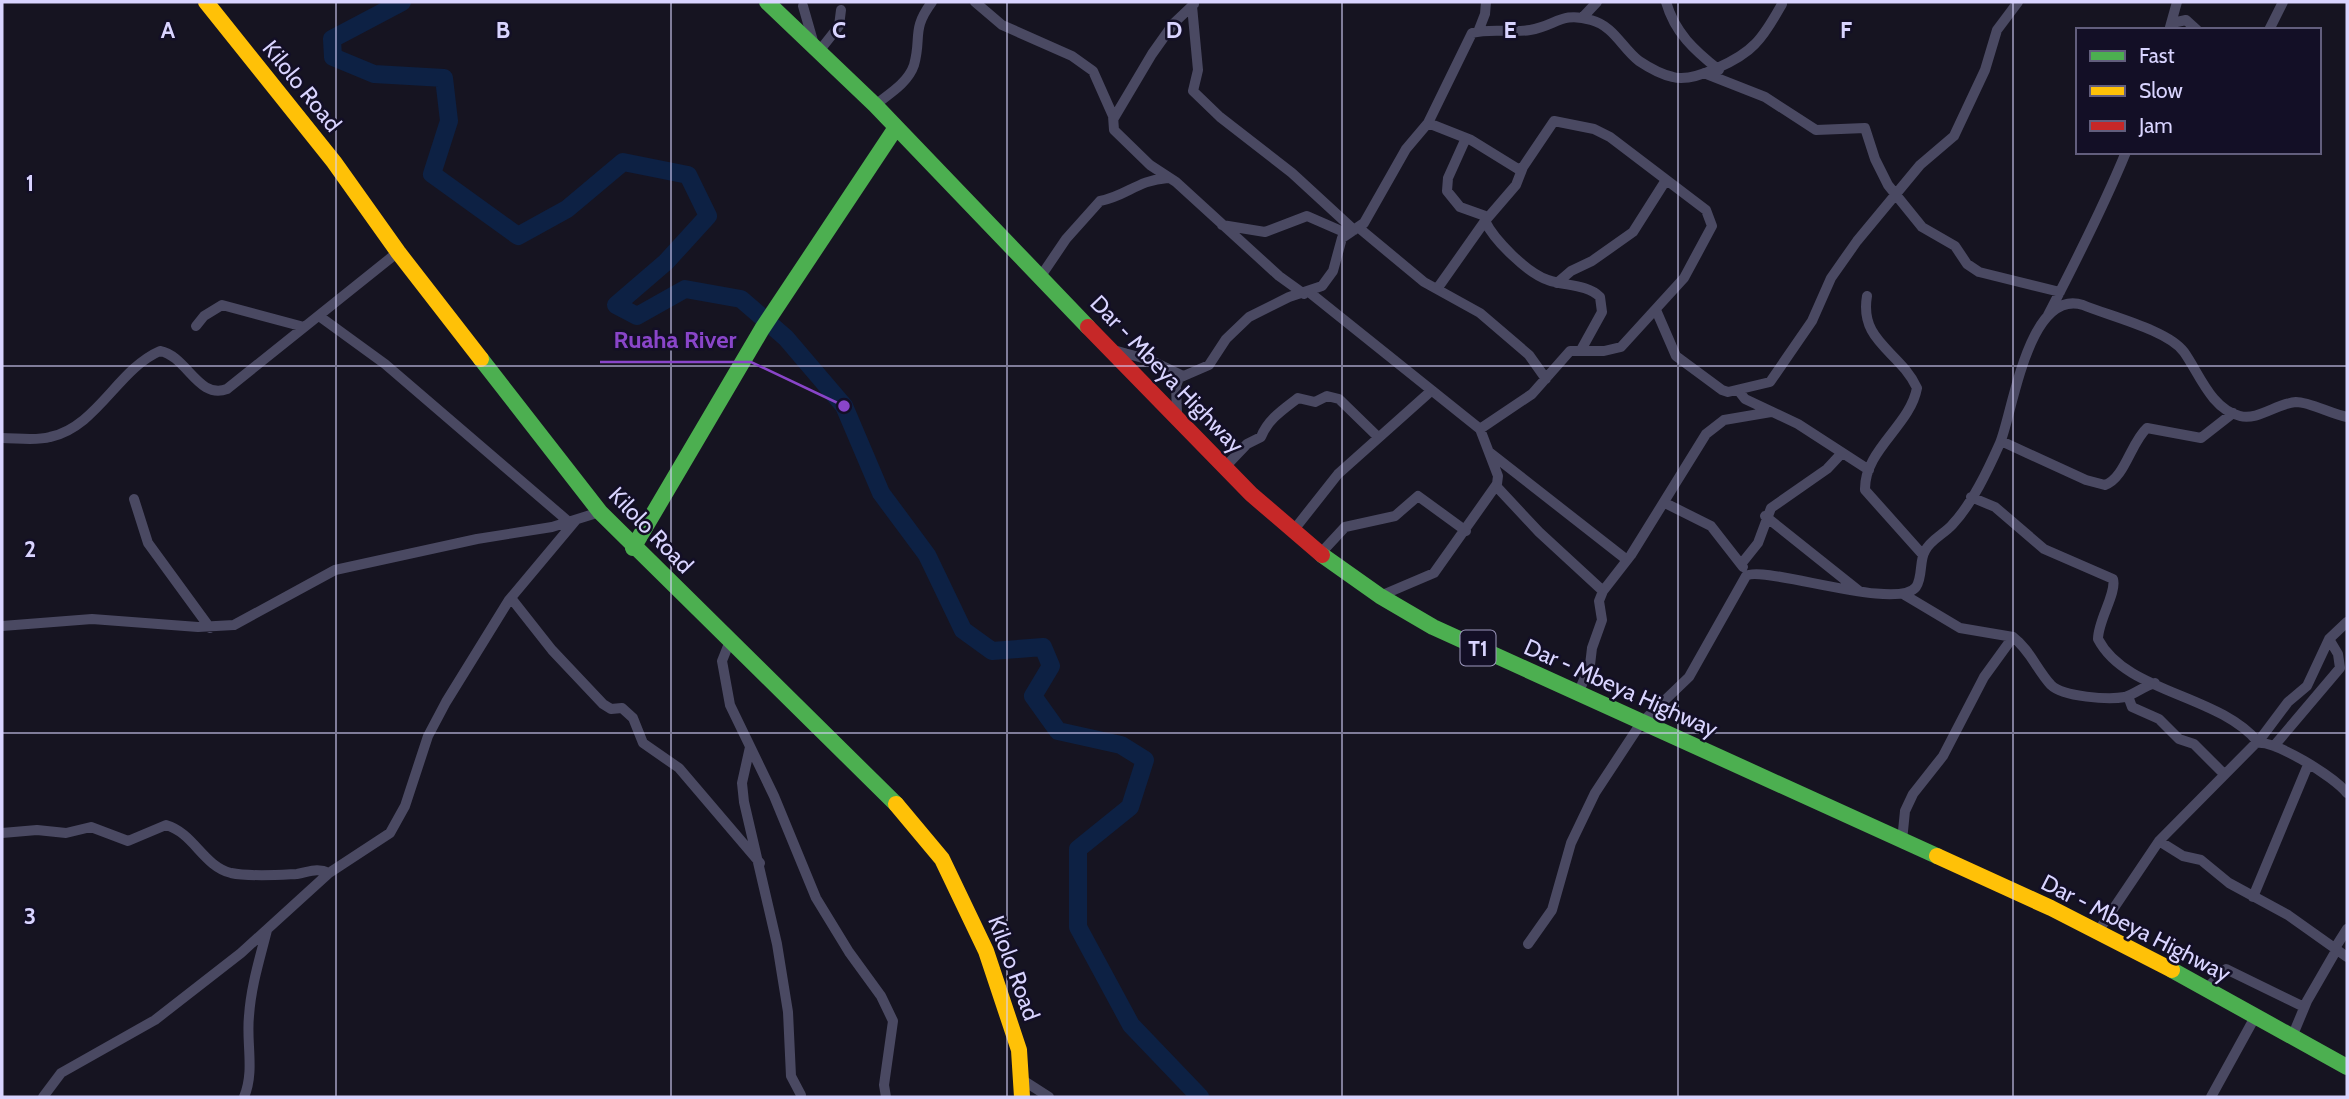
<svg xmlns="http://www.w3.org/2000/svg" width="2349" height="1099" font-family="Cabin,sans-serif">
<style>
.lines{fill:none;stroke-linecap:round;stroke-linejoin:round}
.river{stroke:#0d2144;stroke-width:18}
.street{stroke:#4a4962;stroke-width:10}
.fast{stroke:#4caf50;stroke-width:16}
.slow{stroke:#ffc107;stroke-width:16}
.jam{stroke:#c62828;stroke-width:16}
.grid{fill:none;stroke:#d9d4ff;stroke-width:2;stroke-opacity:0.55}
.labels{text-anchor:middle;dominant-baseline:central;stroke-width:5;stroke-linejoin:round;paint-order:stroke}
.shield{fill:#130f26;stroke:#9e99be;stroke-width:2}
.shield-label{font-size:21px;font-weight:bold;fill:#d9d4ff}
.street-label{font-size:23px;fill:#d9d4ff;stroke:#130f26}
.grid-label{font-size:23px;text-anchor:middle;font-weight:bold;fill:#d9d4ff;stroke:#130f26;stroke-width:5;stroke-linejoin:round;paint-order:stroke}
.leader{fill:none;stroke:#8945c9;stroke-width:2.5}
.callout-dot{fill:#8945c9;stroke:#130f26;stroke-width:2.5}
.callout-label{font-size:24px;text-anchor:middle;font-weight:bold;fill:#8945c9;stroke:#130f26;stroke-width:5;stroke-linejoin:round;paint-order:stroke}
</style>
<rect width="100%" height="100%" fill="#161421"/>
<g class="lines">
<path class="river" d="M402,2L332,39L333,57L374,74L444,78L449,121L432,174L518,236L567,209L623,162L688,175L708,216L666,262L616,305L637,316L685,289L741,299L786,338L844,406L881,493L927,555L963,630L992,651L1043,647L1051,666L1033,696L1058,731L1121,745L1145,760L1130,807L1078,849V927L1131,1025L1200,1097"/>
<path class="street" d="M975,2L1002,25L1072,56L1093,71L1113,116L1114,130L1150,165L1176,182L1279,276L1304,294
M1666,2C1675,33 1694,50 1719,70
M803,6L813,41
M1192,6L1198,70L1193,91L1220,117L1292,173L1354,230
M1582,18L1597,2
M2172,23L2186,20L2197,30
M2170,27L2177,2
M2269,30L2283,2
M1478,32L1485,14L1486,2
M820,50L839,26L841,10
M1704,73L1765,97L1816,130L1865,128L1875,159L1888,185L1922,227L1955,246L1967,264L1979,272L2060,292
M875,105C889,94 908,83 914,65C922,37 911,30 932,2
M1114,118L1152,54L1174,23L1194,4
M1466,138L1448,178L1447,191L1460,207L1488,217
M1485,221C1494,240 1527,273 1548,280C1564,286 1587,284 1600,297L1602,312L1581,350
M1222,225L1265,232L1307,216L1346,233
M1359,228L1424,282L1480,313L1529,355L1546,379
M1041,276L1066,239L1100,201C1127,196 1137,180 1168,178
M1557,283L1571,271L1592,261L1633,232L1666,180
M1437,289L1485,221L1516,185L1523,167
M1309,292L1480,429
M1867,296C1859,342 1900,351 1917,388C1910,426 1864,450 1865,490L1923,555
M1656,310L1676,356L1722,390L1728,392L1770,382L1812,321L1831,278L1857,241L1920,165L1954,136L1985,70L1997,30L2018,2
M2048,315C2076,261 2103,208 2126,152
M319,316L385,364L569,522
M196,326L204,316L222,305L304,327
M1117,351L1150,360L1183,376
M1738,390L1745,399L1798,424L1869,470
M1177,414L1176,386L1179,378L1209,365L1226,339L1249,317L1289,297L1322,286L1333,271L1342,238L1364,223L1406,149L1428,123L1472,33C1491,28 1511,33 1530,30C1556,26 1561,11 1591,20C1614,26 1622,48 1639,61C1648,67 1663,75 1673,77C1694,83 1741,59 1755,44C1766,33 1774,18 1782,4
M2,438C17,438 36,441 50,437C97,427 118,369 160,351C187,356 198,400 227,389L398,252
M2001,441L2086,480L2105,485C2125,478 2131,442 2147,428L2201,438L2233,413
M1489,452L1627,560
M1225,467L1247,444L1261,437C1268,419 1284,409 1298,398L1315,402L1327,396L1339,399L1377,436
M1496,486L1539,532L1603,591
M1971,497L1995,507L2044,549L2113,579C2117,593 2098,620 2098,639C2126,693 2218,694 2258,742L2288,702L2307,686L2329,639L2347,622
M134,499L148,543L210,628
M1665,503L1711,526L1743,567
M1765,516L1859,591
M1293,531L1338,474L1431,391
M1320,554L1345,527L1395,516L1418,496L1466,531
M1742,563L1758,543L1771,508L1827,469L1841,454
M1903,594L1960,628L2013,637C2030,650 2037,670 2051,685C2063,697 2109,700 2125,697C2135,694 2144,686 2155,683
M1380,596L1434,573L1497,484L1498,476L1480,429L1532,394L1570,351H1604L1621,347L1684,278L1712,226L1706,210L1610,137L1594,129L1554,121L1523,167L1518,169L1471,140L1428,123
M511,598L552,650L603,704L611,709L622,708L633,718L643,743L679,768L760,863
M2,626L92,619L198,627L234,625L335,570L477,539L552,527L600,512
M730,641L722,661L730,705L774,796L816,898L849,952L881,996L893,1021L884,1085L886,1097
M1578,694L1590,665L1592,648L1602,620L1599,601L1603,591L1631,555L1706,434L1724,420L1771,412
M2128,696L2132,707L2159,719L2179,739L2194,744L2224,774
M2274,746L2340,668L2338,654L2329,639
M750,747L742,783L744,802L777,944L788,1012L791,1076L801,1095
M2,833L37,830L66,833L91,827L128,841L166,825C194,833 203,866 231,873C250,877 277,875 297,874C309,872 317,867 329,873
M1902,841L1905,811L1913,794L1943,756L1984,677L2013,637
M2159,841L2183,856L2201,860L2229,883L2288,915L2347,957
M2253,897L2308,765
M2097,933L2159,841L2256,743C2276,740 2334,777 2347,793
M1528,944L1552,910L1571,843L1595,793L1641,723L1689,677L1746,576C1762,564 1897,612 1916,587C1923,577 1919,561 1925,551C1930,540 1944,534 1952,525C1972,504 1988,470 2000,443C2013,412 2028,288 2083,305C2109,316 2168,330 2184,352C2199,373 2211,409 2240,416C2257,421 2278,403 2296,402C2310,402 2331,414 2347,417
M2335,948L2347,929
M2207,988L2226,969L2304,1007
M2292,1037L2307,1001L2337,949
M1021,1079L1049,1097
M43,1097L61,1073L155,1020L241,953L329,873L390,833L405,806L428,736L446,702L509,600L576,520
M244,1097C255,1071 246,1043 249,1016C251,986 260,958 267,930
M2211,1097L2255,1017"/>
<path class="fast" d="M767,2L875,105L1088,327
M481,359L600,512L896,804
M633,548L762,329L895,129
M1322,555L1380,596L1433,627L1937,856
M2172,970L2347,1067"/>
<path class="slow" d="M206,2L334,162L398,252L481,359
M896,804L942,859L986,951L1019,1050L1022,1097
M1937,856L2051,908L2172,970"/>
<path class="jam" d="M1088,327L1251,494L1322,555"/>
</g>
<path class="grid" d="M336,2V1097M671,2V1097M1007,2V1097M1342,2V1097M1678,2V1097M2013,2V1097M2,366H2347M2,733H2347"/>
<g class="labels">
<rect class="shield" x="1460.5" y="630.5" width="35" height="35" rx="5"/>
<g class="shield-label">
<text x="1478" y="648">T1</text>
</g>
<g class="street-label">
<text transform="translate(302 86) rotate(51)">Kilolo Road</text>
<text transform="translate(1167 374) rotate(46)">Dar - Mbeya Highway</text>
<text transform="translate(651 530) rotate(46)">Kilolo Road</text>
<text transform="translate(1621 688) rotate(24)">Dar - Mbeya Highway</text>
<text transform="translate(2136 928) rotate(27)">Dar - Mbeya Highway</text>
<text transform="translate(1014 968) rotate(70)">Kilolo Road</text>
</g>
</g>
<g class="grid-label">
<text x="168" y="38">A</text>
<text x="503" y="38">B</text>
<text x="839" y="38">C</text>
<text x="1174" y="38">D</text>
<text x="1510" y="38">E</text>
<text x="1846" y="38">F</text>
<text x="30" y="191">1</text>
<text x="30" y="557">2</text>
<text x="30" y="924">3</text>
</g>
<path class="leader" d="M844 406L751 362H600"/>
<circle class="callout-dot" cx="844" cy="406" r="7"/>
<g class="callout-label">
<text x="675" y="348">Ruaha River</text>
</g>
<rect width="2349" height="1099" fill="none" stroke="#d9d4ff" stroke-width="7"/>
<rect x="2076" y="28" width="245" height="126" fill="#130f26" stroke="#625e7d" stroke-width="2"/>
<rect x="2090" y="51" width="35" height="10" fill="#4caf50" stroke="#625e7d" stroke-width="2"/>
<text x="2139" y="63" font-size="21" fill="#d9d4ff">Fast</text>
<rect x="2090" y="86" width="35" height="10" fill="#ffc107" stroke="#625e7d" stroke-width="2"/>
<text x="2139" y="98" font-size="21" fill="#d9d4ff">Slow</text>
<rect x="2090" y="121" width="35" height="10" fill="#c62828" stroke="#625e7d" stroke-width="2"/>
<text x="2139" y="133" font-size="21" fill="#d9d4ff">Jam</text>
</svg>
